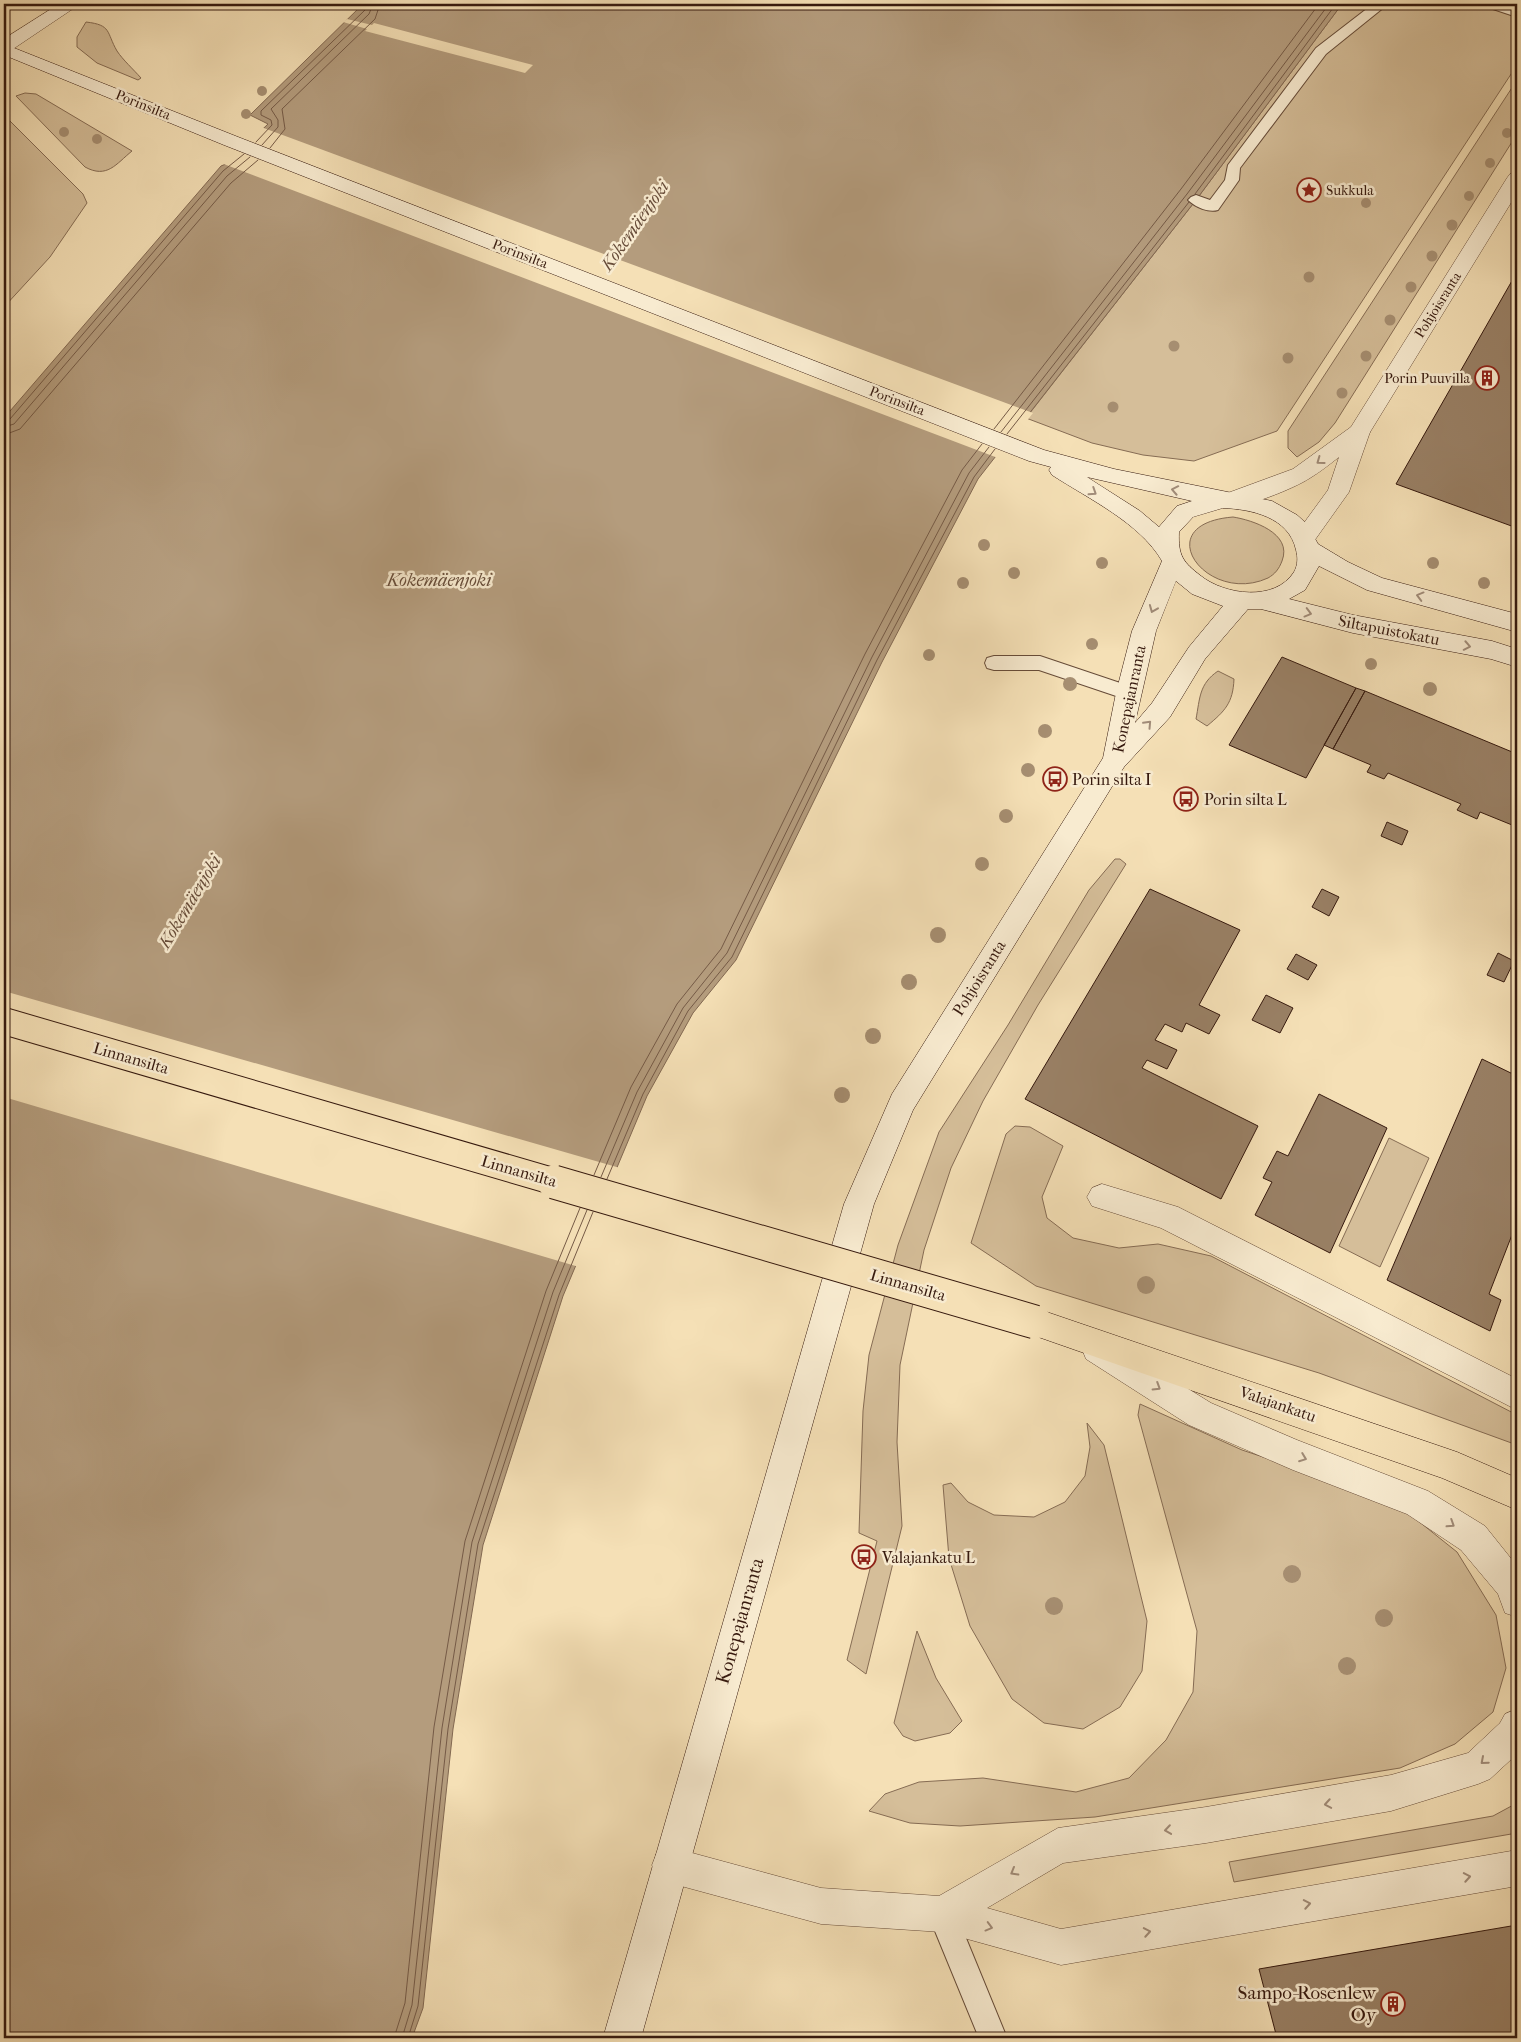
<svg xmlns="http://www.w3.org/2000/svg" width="1521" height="2042" font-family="'IM FELL French Canon',serif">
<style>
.green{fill:#d5be99;stroke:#866c54}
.water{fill:#b49c7d;stroke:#826851}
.pier{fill:#f5e0b6}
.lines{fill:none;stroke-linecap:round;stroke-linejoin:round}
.shore{stroke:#755a46;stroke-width:1}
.building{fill:#998065;stroke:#36190e}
.service-casing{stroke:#664b38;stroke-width:2}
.minor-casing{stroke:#664b38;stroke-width:1}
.tertiary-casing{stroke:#664b38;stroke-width:1}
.secondary-casing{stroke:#36190e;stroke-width:1}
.primary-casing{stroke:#36190e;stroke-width:1}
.service{fill:#f8ebd0;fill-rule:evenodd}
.minor{fill:#f8ebd0;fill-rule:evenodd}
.tertiary{fill:#f8ebd0;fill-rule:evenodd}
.secondary{fill:#f8ebd0;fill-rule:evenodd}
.primary{fill:#f5e0b6;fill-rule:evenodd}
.primary-bridge-far1-casing{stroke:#36190e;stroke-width:28;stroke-linecap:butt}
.primary-bridge-casing{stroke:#36190e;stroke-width:35;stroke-linecap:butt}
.primary-bridge-far1{stroke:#f5e0b6;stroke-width:26}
.primary-bridge{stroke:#f5e0b6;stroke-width:33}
.tree{fill:#a68e71}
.oneway{stroke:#a18c79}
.labels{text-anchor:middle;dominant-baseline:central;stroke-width:5;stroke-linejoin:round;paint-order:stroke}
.far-street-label{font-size:14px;fill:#36190e;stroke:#f8ebd0}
.far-poi-label{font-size:14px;fill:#36190e;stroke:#f8ebd0;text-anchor:start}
.street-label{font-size:16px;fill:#36190e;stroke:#f8ebd0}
.poi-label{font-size:16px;fill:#36190e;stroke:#f8ebd0;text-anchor:start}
.water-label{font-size:18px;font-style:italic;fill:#684d3a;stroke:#f8ebd0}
.near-street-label{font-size:19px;fill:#36190e;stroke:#f8ebd0}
.near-poi-label{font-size:19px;fill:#36190e;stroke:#f8ebd0;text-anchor:end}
</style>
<rect width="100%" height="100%" fill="#f5e0b6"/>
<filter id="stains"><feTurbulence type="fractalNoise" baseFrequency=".004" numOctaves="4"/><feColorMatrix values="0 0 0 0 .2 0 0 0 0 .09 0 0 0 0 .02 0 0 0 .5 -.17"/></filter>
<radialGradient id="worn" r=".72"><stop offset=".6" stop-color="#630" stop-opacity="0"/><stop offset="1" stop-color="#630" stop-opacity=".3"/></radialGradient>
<path class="green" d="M1342,4H1517V65L1277,431L1194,461L1143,455L1092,443L1026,418L1196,200Z
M86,22C112,25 106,32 117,51C123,60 133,69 141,78L138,80L97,63L77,47V37Z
M1517,80V134L1335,423L1319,442L1297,457L1288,448V431Z
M25,93L36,94L132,151C116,164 107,179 85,167L16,96Z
M4,115L83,194L87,203L50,257L4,307Z
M1233,517C1252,520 1293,533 1282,561C1279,569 1275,574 1268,578C1207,606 1146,524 1233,517Z
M1218,671L1234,679C1233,703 1225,711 1207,726L1196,719C1200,698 1199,684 1218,671Z
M1115,859H1120L1126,864L1038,1005L983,1101L951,1168L924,1250L900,1365L897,1442L902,1526L866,1674L847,1660L877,1541L859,1533L863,1411L869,1355L898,1245L939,1132L1008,1025L1089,890Z
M1015,1126L1030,1127L1063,1146L1042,1197L1047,1218L1073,1238L1119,1248L1158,1244L1211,1256L1517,1415V1445L1319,1373L1036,1286L971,1243L1006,1134Z
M1389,1138L1429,1158L1380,1267L1339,1246Z
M1140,1404L1242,1450L1392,1500L1457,1552L1496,1615L1506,1668L1493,1712L1455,1744L1400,1768L1095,1817L960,1826L910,1823L869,1811L885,1794L919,1782L983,1778L1076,1792L1129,1778L1166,1740L1193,1692L1197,1631L1138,1415Z
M1087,1423L1104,1445L1147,1621L1142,1671L1120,1707L1083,1729L1044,1723L1012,1699L970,1626L949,1558L943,1485L951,1483L968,1502L994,1515L1034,1517L1065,1502L1085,1476L1090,1447Z
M917,1631L936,1678L962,1721L950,1733L915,1741L903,1736L894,1723Z
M1517,1803V1833L1234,1882L1229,1862L1493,1816Z"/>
<path class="water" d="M363,4H1342L1196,200L978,479L882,662L736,960L693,1013L647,1096L563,1296L483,1545L453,1729L423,2008L412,2038H4V418L221,166L226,164L268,124L250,115Z"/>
<path class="pier" d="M347,19L372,25L374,23L533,65L525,73L365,31L367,29L343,22Z
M261,127L1033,413L998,458L221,163Z
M4,991L620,1168L579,1267L4,1097Z"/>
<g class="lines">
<path class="shore" d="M256,142L272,125L271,120L261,115V111L365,10L366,4
M262,145L278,127V120L271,109L369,14L373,4
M270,148L285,129L282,109L375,19L380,4
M1195,194L1336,4
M4,421L10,419L223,171L244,154
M4,427L14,424L227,176L250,157
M994,429L1181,189L1319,4
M1001,432L1187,194L1329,4
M1007,434L1189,202
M4,435L20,429L231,183L258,160
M594,1175L631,1087L677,1004L721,949L865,654L962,470L982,444
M601,1177L637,1092L683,1008L727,953L872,657L969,473L989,447
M607,1179L643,1094L688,1011L732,957L877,660L974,477L995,449
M394,2038L405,2003L434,1727L465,1541L546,1291L580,1208
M402,2038L412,2005L442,1728L472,1542L553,1292L587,1210
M408,2038L418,2006L448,1729L478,1544L559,1295L593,1212"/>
</g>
<path class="building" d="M1517,272V528L1396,484Z
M1282,657L1356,688L1306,778L1229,745Z
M1356,688L1365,691L1333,749L1324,745Z
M1365,691L1517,754V827L1480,812L1477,819L1457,810L1461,804L1388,773L1384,779L1367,772L1371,765L1333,749Z
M1387,822L1408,831L1402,845L1381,836Z
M1150,889L1240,930L1199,1005L1220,1015L1209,1034L1186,1023L1182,1032L1165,1024L1155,1040L1177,1050L1167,1069L1147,1060L1142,1068L1258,1126L1221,1199L1025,1099Z
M1322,889L1339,897L1329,916L1312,907Z
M1498,953L1514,961L1504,982L1487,975Z
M1296,954L1317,965L1308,980L1287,969Z
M1266,995L1293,1008L1280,1033L1252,1020Z
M1482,1059L1517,1076V1222L1489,1294L1501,1300L1490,1331L1387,1280Z
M1319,1094L1387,1128L1330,1253L1255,1215L1272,1182L1263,1178L1277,1151L1288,1156Z
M1517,1925V2038H1277L1259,1969Z"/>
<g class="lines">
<g class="service-casing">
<path id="service" d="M1373,4H1388L1326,54L1240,168L1239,180L1218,210C1209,213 1195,207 1188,200L1191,197L1196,195L1210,200L1225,180L1228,165L1316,48Z
M1485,4H1504L1517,8V17L1487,7Z
M994,656H1040L1135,688L1137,693L1135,698L1128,700L1039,670H994L987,668L985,663L987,658Z
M942,1900L952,1904L1007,2038H979L928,1914L932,1904Z"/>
</g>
<g class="minor-casing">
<path id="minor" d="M59,4H80L10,51L4,52V39Z
M1517,172V193L1367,437L1359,439L1351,437L1348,432L1351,427L1507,178L1510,174Z
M1102,1184L1178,1207L1517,1379V1410L1161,1228L1092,1206L1087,1197L1092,1188Z"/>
</g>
<g class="tertiary-casing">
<path id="tertiary" d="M1359,425L1367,427L1370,432L1349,492L1312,544L1304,546L1296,544L1293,538L1328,490L1339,457C1330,464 1320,472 1310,478C1295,488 1242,510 1225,506L1222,500L1225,494L1293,469L1351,427Z
M1097,1334L1108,1339L1211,1403L1297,1440L1428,1491L1485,1526L1517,1566V1617L1505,1613L1498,1594L1461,1550L1407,1514L1293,1470L1189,1425L1086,1359L1082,1349L1086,1339Z
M1517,1709V1754L1490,1779L1478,1784L1391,1811L1206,1843L1063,1863L987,1908L1061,1929L1517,1850V1886L1061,1965L942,1932L821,1924L670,1883L657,1878L652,1865L657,1852L670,1847L821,1888L939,1896L1058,1828L1206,1807L1391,1775L1468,1753L1500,1723L1505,1714Z"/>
</g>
<g class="secondary-casing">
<path id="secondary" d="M4,44L238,137L1044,450L1114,469L1272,501L1297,515L1307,524L1318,544L1348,562L1382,578L1517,614V632L1367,590L1319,566L1305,590L1289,599L1353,615L1492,641L1517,649V667L1491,659L1353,633L1261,609H1248L1205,659L1170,717L1124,767L913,1110L874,1204L641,2038H603L844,1204L892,1094L1103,758L1116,693L1132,631L1162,561C1140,523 1089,499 1052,475L1049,470L1051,467L1029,461L224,145L4,55ZM1087,477L1192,501L1177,506L1159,527L1140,511ZM1223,508C1251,509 1289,517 1296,550C1298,557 1298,565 1294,572C1275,602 1225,595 1201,576C1183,562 1178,556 1179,532L1193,517ZM1176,581L1192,594L1223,606L1189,647L1152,703L1135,723L1156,631Z"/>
</g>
<g class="primary-casing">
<path id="primary" d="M1035,1308L1457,1452L1517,1478V1510L1442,1478L1024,1332L1020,1322L1024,1312Z"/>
</g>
<use href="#service" class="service"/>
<use href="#minor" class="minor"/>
<use href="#tertiary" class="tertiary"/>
<use href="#secondary" class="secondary"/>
<use href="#primary" class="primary"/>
<g class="primary-bridge-far1-casing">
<path id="primary-bridge-far1" d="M4,1021L559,1183"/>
</g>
<g class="primary-bridge-casing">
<path id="primary-bridge" d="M554,1182L1035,1322"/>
</g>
<use href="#primary-bridge-far1" class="primary-bridge-far1"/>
<use href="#primary-bridge" class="primary-bridge"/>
</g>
<g class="tree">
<circle cx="262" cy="91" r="5"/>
<circle cx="246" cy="114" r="5"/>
<circle cx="64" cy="132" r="5"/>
<circle cx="1507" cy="133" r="5"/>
<circle cx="97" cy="139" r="5"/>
<circle cx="1490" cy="163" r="5"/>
<circle cx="1469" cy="196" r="5"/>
<circle cx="1366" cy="203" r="5"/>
<circle cx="1452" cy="225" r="5.5"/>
<circle cx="1432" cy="256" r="5.5"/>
<circle cx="1309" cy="277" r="5.5"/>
<circle cx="1411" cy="287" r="5.5"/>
<circle cx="1390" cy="320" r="5.5"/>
<circle cx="1174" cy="346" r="5.5"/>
<circle cx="1366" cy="356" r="5.5"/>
<circle cx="1288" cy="358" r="5.5"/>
<circle cx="1342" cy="393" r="5.5"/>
<circle cx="1113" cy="407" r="5.5"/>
<circle cx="984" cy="545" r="6"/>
<circle cx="1102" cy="563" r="6"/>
<circle cx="1433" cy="563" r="6"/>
<circle cx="1014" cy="573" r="6"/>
<circle cx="963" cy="583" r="6"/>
<circle cx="1484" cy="583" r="6"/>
<circle cx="1092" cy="644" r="6"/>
<circle cx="929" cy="655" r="6"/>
<circle cx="1371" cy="664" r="6"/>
<circle cx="1070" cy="684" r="7"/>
<circle cx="1430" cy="689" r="7"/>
<circle cx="1045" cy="731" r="7"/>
<circle cx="1028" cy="770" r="7"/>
<circle cx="1006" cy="816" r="7"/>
<circle cx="982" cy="864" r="7"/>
<circle cx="938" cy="935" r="8"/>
<circle cx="909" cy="982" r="8"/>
<circle cx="873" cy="1036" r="8"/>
<circle cx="842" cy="1095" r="8"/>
<circle cx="1146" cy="1285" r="9"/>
<circle cx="1292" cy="1574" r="9"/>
<circle cx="1054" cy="1606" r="9"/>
<circle cx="1384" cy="1618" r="9"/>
<circle cx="1347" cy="1666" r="9"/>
</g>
<defs><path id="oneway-chevron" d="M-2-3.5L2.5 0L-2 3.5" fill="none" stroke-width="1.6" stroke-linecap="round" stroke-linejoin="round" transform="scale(1.25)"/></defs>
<g class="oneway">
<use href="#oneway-chevron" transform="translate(1320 461) rotate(144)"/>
<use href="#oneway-chevron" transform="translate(1175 490) rotate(-169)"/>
<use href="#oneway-chevron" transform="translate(1093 492) rotate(33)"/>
<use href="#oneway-chevron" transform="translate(1420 596) rotate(-165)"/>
<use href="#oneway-chevron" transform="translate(1153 609) rotate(112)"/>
<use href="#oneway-chevron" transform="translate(1308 613) rotate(15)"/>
<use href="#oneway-chevron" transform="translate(1467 646) rotate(11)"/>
<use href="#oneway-chevron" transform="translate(1148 724) rotate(-47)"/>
<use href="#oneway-chevron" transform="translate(1157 1387) rotate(32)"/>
<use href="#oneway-chevron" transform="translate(1303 1458) rotate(21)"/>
<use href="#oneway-chevron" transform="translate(1451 1524) rotate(33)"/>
<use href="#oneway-chevron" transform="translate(1484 1761) rotate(139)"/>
<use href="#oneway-chevron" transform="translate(1328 1804) rotate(170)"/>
<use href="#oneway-chevron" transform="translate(1168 1830) rotate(172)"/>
<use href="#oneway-chevron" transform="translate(1014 1872) rotate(150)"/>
<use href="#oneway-chevron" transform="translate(1467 1877) rotate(-10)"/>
<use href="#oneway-chevron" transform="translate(1307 1904) rotate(-10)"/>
<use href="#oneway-chevron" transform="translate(989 1927) rotate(15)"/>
<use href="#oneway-chevron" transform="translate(1147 1932) rotate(-10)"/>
</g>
<defs>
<g id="sight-ring" transform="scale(1.25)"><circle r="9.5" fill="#f8ebd0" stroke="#8f2418" stroke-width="1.5"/><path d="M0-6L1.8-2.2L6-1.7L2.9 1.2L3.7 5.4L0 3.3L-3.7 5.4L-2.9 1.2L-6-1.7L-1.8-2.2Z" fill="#8f2418"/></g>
<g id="building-ring" transform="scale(1.25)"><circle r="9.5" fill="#f8ebd0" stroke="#8f2418" stroke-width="1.5"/><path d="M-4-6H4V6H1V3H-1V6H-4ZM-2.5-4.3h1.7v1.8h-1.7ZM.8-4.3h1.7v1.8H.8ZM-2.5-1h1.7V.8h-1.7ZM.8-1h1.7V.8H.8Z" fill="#8f2418"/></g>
<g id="bus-ring" transform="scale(1.25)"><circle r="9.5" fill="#f8ebd0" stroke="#8f2418" stroke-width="1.5"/><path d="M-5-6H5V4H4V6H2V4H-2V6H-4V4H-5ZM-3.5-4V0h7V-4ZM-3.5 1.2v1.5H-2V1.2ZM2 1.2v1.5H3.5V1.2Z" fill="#8f2418"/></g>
</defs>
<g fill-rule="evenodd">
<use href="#sight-ring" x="1309" y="190"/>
<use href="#building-ring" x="1487" y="378"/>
<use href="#bus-ring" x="1055" y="779"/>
<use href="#bus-ring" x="1186" y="799"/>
<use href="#bus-ring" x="864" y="1557"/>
<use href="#building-ring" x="1393" y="2004"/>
</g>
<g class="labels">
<g class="far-street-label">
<text transform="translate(143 105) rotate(22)">Porinsilta</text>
<text transform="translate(520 254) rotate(21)">Porinsilta</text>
<text transform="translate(1438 305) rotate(-58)">Pohjoisranta</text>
<text transform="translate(897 401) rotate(21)">Porinsilta</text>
</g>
<g class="far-poi-label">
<text x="1326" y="190">Sukkula</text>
<text x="1470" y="378" text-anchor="end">Porin Puuvilla</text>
</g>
<g class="street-label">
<text transform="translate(1389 630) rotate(11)">Siltapuistokatu</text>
<text transform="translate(1129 699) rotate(-78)">Konepajanranta</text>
<text transform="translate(979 978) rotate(-58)">Pohjoisranta</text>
<text transform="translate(131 1058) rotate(16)">Linnansilta</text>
<text transform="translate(519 1171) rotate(16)">Linnansilta</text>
<text transform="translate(908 1285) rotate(16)">Linnansilta</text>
<text transform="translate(1278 1404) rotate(19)">Valajankatu</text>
</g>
<g class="poi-label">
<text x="1072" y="779">Porin silta I</text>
<text x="1204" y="799">Porin silta L</text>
<text x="882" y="1557">Valajankatu L</text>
</g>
<g class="water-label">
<text transform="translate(635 226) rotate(-55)">Kokemäenjoki</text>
<text x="439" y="580">Kokemäenjoki</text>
<text transform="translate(190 902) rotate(-59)">Kokemäenjoki</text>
</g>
<g class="near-street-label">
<text transform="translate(740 1621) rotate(-74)">Konepajanranta</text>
</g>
<g class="near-poi-label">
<text x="1376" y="1993">Sampo-Rosenlew<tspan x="1376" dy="22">Oy</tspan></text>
</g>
</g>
<rect width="1521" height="2042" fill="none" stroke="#f5e0b6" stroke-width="20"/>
<rect x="5" y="5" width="1511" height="2032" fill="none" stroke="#36190e" stroke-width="2.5"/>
<rect x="10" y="10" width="1501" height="2022" fill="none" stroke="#36190e"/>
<rect width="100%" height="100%" filter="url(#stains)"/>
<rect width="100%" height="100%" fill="url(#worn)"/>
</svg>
